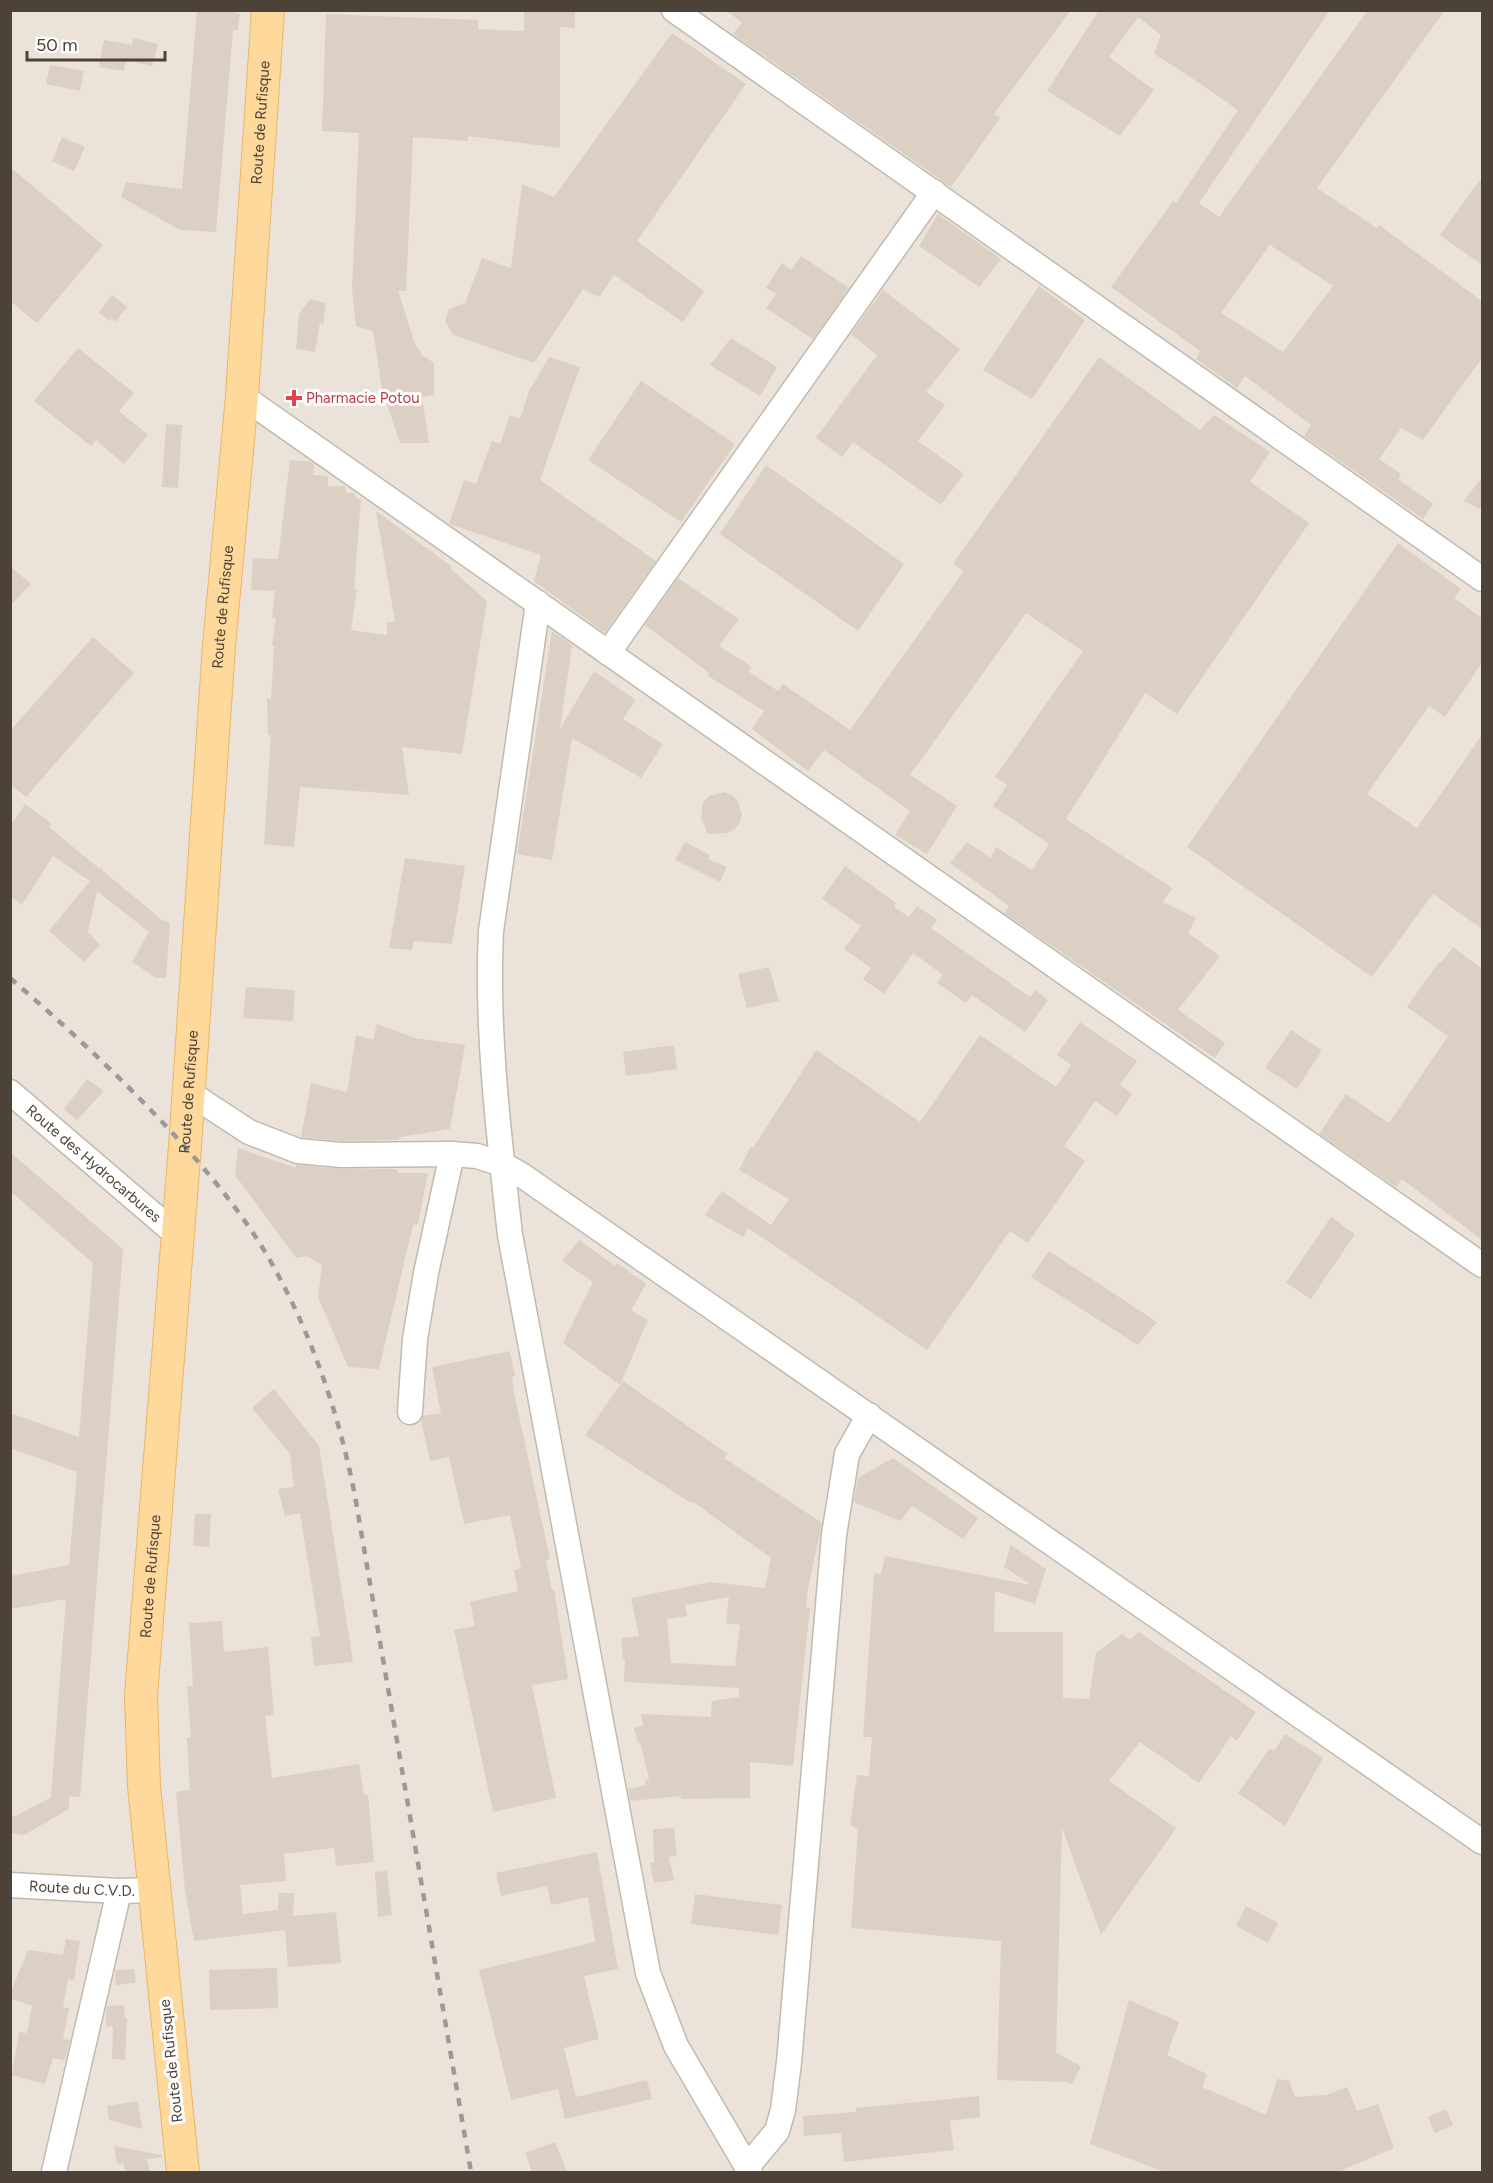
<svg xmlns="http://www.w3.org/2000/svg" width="1493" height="2183" font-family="Figtree,sans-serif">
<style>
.residential{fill:#ebe3d9}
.building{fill:#dccfc3;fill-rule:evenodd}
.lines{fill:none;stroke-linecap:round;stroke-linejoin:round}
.minor-casing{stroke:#c3b9ad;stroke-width:27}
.major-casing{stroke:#ecb464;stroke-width:34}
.minor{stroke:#fff;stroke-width:24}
.major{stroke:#ffd89c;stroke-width:32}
.rail{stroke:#9a9a9a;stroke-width:4.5;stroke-dasharray:8 8;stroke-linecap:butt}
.health-dot{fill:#e0444e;stroke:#fff;stroke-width:2}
.labels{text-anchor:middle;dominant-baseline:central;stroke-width:6;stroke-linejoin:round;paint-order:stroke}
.street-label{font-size:15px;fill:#4c4238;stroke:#fff}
.health-label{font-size:15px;fill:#be3a42;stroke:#fff;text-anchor:start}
</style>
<rect width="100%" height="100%" fill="#f6f2ec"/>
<path class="residential" d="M11,11H1482V2172H11Z"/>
<path class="building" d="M197,10H235V12L240,14L238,30H233L216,232L180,230L121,197L126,182L182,189Z
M524,10H575V28L560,27V148L468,136V141L413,137L406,291H398L415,344L422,355L434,363V395L422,397L429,443H400L382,389L373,331L356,326L352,289L359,133L322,131L326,14L478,20V29L524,31Z
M725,10H1071L994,114L1000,118L951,187L733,34L742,22Z
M1099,10H1330L1199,203L1219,217L1368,10H1445L1317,188L1377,228L1379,225L1482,301V358L1423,440L1401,428L1379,459L1401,474L1398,479L1433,504L1423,519L1304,436L1311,425L1245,376L1237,388L1196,359L1200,351L1111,287L1173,201L1176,203L1238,110L1189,76L1154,54L1161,35L1138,17L1109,57L1154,90L1120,136L1047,91ZM1270,245L1333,286L1283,352L1221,313Z
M672,33L746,84L637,241L704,291L683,322L614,275L599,297L583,289L534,363L453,335L445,321L449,309L465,303L482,258L511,268L522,184L554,197Z
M133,38L158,44L152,66L126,60L124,71L99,67L104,40L132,45Z
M50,65L84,71L80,91L46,84Z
M62,137L85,147L74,171L52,161Z
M10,167L103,245L37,323L10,301Z
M1482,177V265L1440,235Z
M938,214L1001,259L979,287L919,246Z
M801,256L849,288L813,339L766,308L776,294L766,288L782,263L791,270Z
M1039,286L1085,320L1032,399L983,370Z
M883,290L960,349L926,392L945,405L918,441L964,474L941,505L853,442L842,457L816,438L877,355L851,334Z
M112,295L127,307L115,322L112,319L110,321L99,313Z
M310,299L326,303L323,325L320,322L315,352L296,349L299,314Z
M731,338L777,367L760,396L710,365Z
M78,348L134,393L119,411L148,435L124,464L96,440L91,446L34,401Z
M549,357L580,367L540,480L656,561L605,633L534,581L541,555L449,524L464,480L476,484L492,441L500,444L510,415L520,419L529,391Z
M1099,357L1200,430L1214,415L1270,452L1250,482L1309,523L1177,714L1145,693L1066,819L1172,888L1163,902L1196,918L1188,933L1220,956L1178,1010L1225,1043L1215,1058L1004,913L1009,906L950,863L967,842L991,858L996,847L1032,870L1049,844L993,806L1007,785L995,777L1083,651L1026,613L910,775L957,806L927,854L895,835L910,811L824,750L808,771L752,729L764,711L708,676L709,673L645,625L678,578L739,619L719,646L751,666L749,672L778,691L783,684L850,730L964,571L953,564Z
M641,381L735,444L681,522L588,460Z
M166,424L182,425L178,488L162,487Z
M290,460L312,462L314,464L313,475L328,476V486H345L346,493H355V496L361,500L354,589H357L351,630L387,635V622H395L376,511L451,566V569L487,601L462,754L402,747L409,795L300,787L294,847L264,844L271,735H268L267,698L271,699L274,646L272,645L276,618H272L275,591L251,590L253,558L278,559Z
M766,465L904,564L858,631L720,534Z
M1482,477V510L1464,501Z
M1398,543L1461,589L1454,598L1482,618V663L1445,717L1429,706L1367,794L1417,828L1482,735V929L1433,894L1372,977L1187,847Z
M10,566L31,584L10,606Z
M552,631L572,645L560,729L594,671L636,700L623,719L663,744L641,778L572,738L552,860L517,854Z
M93,637L134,673L26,797L10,784V731Z
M725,792L732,795L738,801L742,816L739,824L734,830L726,833L708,834L701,818L703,802L709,796Z
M25,804L51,823L49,827L90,861L100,869L102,866V870L162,920L170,923L166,978H156L132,962L149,932L97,891L88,932L100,945L84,962L49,931L90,881L53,856L22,905L10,896V827Z
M685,842L710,855L708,859L727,867L720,882L675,860Z
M405,858L465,866L452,944L414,941L412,950L389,948Z
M845,866L896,903L894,907L909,917L917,906L937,920L931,928L1030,997L1035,990L1048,1000L1025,1032L972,995L966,1003L937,983L943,975L913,953L884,994L863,979L871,968L844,949L861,926L822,899Z
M1453,947L1482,969V1240L1402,1179L1396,1187L1319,1134L1346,1094L1389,1123L1448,1036L1407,1007L1439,962L1441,963Z
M769,967L779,1001L747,1008L738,974Z
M246,987L295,990L293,1021L243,1018Z
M1080,1022L1137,1061L1120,1085L1132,1094L1117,1116L1095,1101L1064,1146L1085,1161L1028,1243L1010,1231L927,1350L748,1228L743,1237L705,1215L722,1191L771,1225L789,1199L739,1170L751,1146L753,1148L816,1050L920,1122L980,1035L1056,1087L1071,1065L1057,1055Z
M377,1024L415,1038L465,1045L450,1129L400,1137L398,1140L342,1141L301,1137L311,1083L347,1092L356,1035L373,1040Z
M1291,1030L1322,1050L1297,1089L1265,1068Z
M674,1045L677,1069L626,1076L623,1052Z
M87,1079L104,1091L77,1120L64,1109Z
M238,1148L296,1168V1165L341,1169H397L398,1173H428L418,1224L413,1225L379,1369L348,1367L318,1297L322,1265L307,1256L296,1258L235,1175Z
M10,1152L123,1249L80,1797L69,1796V1809L24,1835L10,1833V1816H16L51,1797L66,1599L10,1609V1576L69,1565L77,1472L10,1448V1413L79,1437L93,1263L10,1191Z
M1331,1217L1355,1234L1311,1299L1286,1283Z
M579,1240L615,1266L617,1263L646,1284L631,1310L648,1320L620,1385L563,1343L593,1282L562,1261Z
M1049,1251L1157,1322L1138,1345L1031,1277Z
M510,1351L515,1376L512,1377L514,1393L550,1559L546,1560L552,1590L554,1589L568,1679L532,1685L556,1798L493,1812L454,1630L475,1626L470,1602L518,1591L514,1570L521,1568L510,1515L464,1524L449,1457L430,1461L421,1420L423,1416L441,1413L432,1367Z
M623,1381L728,1454L724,1458L822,1523L808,1589L806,1608H810L793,1766L750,1762V1798L681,1799V1796L630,1801L628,1789L646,1785L645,1780L649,1779L640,1742L638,1743L634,1728L643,1726L641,1714L711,1717L712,1701L739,1697V1688L624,1682L625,1659H623L621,1638L639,1636L631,1598L711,1582L765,1588L771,1558L692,1501L691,1503L585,1435ZM729,1597L726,1623L740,1625L735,1666L671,1663L667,1619L687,1616L685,1605Z
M274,1389L319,1446L353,1662L314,1666L311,1637L320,1636L300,1513L285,1516L278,1489L294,1487L290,1454L252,1408Z
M893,1458L978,1518L963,1539L912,1506L900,1521L854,1502L858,1478Z
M195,1514H211L209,1547L193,1546Z
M1011,1545L1046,1569L1035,1604L995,1591L994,1632H1063V1698L1089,1699L1096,1653L1122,1634L1130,1640L1139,1632L1256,1712L1237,1741L1231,1736L1199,1783L1140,1742L1109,1781L1176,1828L1101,1935L1062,1828L1056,2053L1081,2066L1072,2084L1066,2082L997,2080L1001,1941L851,1928L858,1829L850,1825L857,1775L869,1776L872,1737H863L874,1573L881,1574L885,1556L1031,1585L1004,1567Z
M222,1621L224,1652L268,1647L274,1715L265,1716L272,1778L359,1764L364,1795L368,1794L374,1862L336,1866L334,1848L284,1854L286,1881L240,1885L243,1914L278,1910L279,1893H294L293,1916L336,1912L341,1963L288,1967L285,1930L194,1941L185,1891L176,1792L190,1790L187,1738L191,1737L187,1686H193L189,1623Z
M1285,1734L1323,1758L1285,1826L1238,1793L1270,1748L1274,1751Z
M674,1828L677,1856L669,1857L674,1880L654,1883L650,1863L654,1862L653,1829Z
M597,1852L618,1969L584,1976L599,2039L564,2048L576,2097L647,2080L652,2099L565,2119L558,2089L511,2100L479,1970L595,1942L588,1897L551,1905L547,1886L501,1896L496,1873Z
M387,1871L392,1915L378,1917L375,1872Z
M695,1894L782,1905L778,1935L691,1924Z
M1246,1906L1278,1923L1268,1943L1236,1926Z
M66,1939L80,1941L74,1980L68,1979L63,2007L69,2008L63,2039L70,2040L65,2060L53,2058L45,2084L12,2075L19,2032L27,2033L32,2006L10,1998V1994L28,1950L63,1955Z
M277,1968L278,2008L210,2010L209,1970Z
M134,1969L136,1983L116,1985L115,1970Z
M1129,2000L1179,2022L1167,2055L1207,2074L1202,2087L1266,2115L1277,2079L1289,2081L1295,2097L1326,2095L1347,2087L1357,2111L1378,2104L1394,2148L1338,2172H1165L1090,2144Z
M124,2005L125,2018H127L125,2060L112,2059L113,2027L106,2026V2009L107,2006Z
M979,2096L980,2117L950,2121L954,2150L844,2162L841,2133L804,2136L803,2116L856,2112V2108Z
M138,2101L142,2129L109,2120L107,2106Z
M1446,2109L1453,2125L1435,2133L1428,2117Z
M555,2142L567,2172H532L525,2153Z
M114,2146L162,2155V2157L147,2159L150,2172H125L124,2163L117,2164Z"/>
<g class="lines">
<g class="minor-casing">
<g id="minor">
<path d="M674,10L1482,579"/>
<path d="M242,396L1482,1265"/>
<path d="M538,603L491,931C486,1030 499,1136 510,1235L648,1973L676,2046L750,2172"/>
<path d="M608,653L934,192"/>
<path id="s1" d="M10,1092L177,1235"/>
<path d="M188,1092L249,1132L298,1151L341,1155L452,1154L477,1156L502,1164L523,1176L1482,1842"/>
<path d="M410,1412L415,1339L426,1273L452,1154"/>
<path id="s2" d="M10,1885L119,1891L154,1890"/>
<path d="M747,2167L777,2131L783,2110L789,2062L834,1535L847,1454L869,1415"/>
<path d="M54,2172L119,1891"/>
</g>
</g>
<g class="major-casing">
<g id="major">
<path id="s3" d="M183,2172L144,1786L141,1695L185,1146L219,646L242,396L268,10"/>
</g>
</g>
<use href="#minor" class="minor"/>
<use href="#major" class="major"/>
<path class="rail" d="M10,978C69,1029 125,1081 178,1139C215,1180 251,1224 277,1273C315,1343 340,1419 355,1496L471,2172"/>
</g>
<path class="health-dot" d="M291 389h6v6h6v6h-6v6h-6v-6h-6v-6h6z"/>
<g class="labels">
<g class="street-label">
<text stroke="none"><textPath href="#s3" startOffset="2056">Route de Rufisque</textPath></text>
<text stroke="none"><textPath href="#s3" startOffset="1570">Route de Rufisque</textPath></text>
<text stroke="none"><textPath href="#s3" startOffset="1084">Route de Rufisque</textPath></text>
<text stroke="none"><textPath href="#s1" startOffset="110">Route des Hydrocarbures</textPath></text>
<text stroke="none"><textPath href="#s3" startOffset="598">Route de Rufisque</textPath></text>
<text stroke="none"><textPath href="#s2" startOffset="72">Route du C.V.D.</textPath></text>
<text transform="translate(171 2061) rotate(-96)">Route de Rufisque</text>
</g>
<g class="health-label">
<text x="306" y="398">Pharmacie Potou</text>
</g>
</g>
<rect width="1493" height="2183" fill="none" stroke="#4c4238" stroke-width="24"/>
<path d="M27 51v9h138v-9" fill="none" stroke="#4c4238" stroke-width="3"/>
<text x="36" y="51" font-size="18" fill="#4c4238" stroke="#ffffff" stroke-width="4.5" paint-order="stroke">50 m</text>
</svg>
